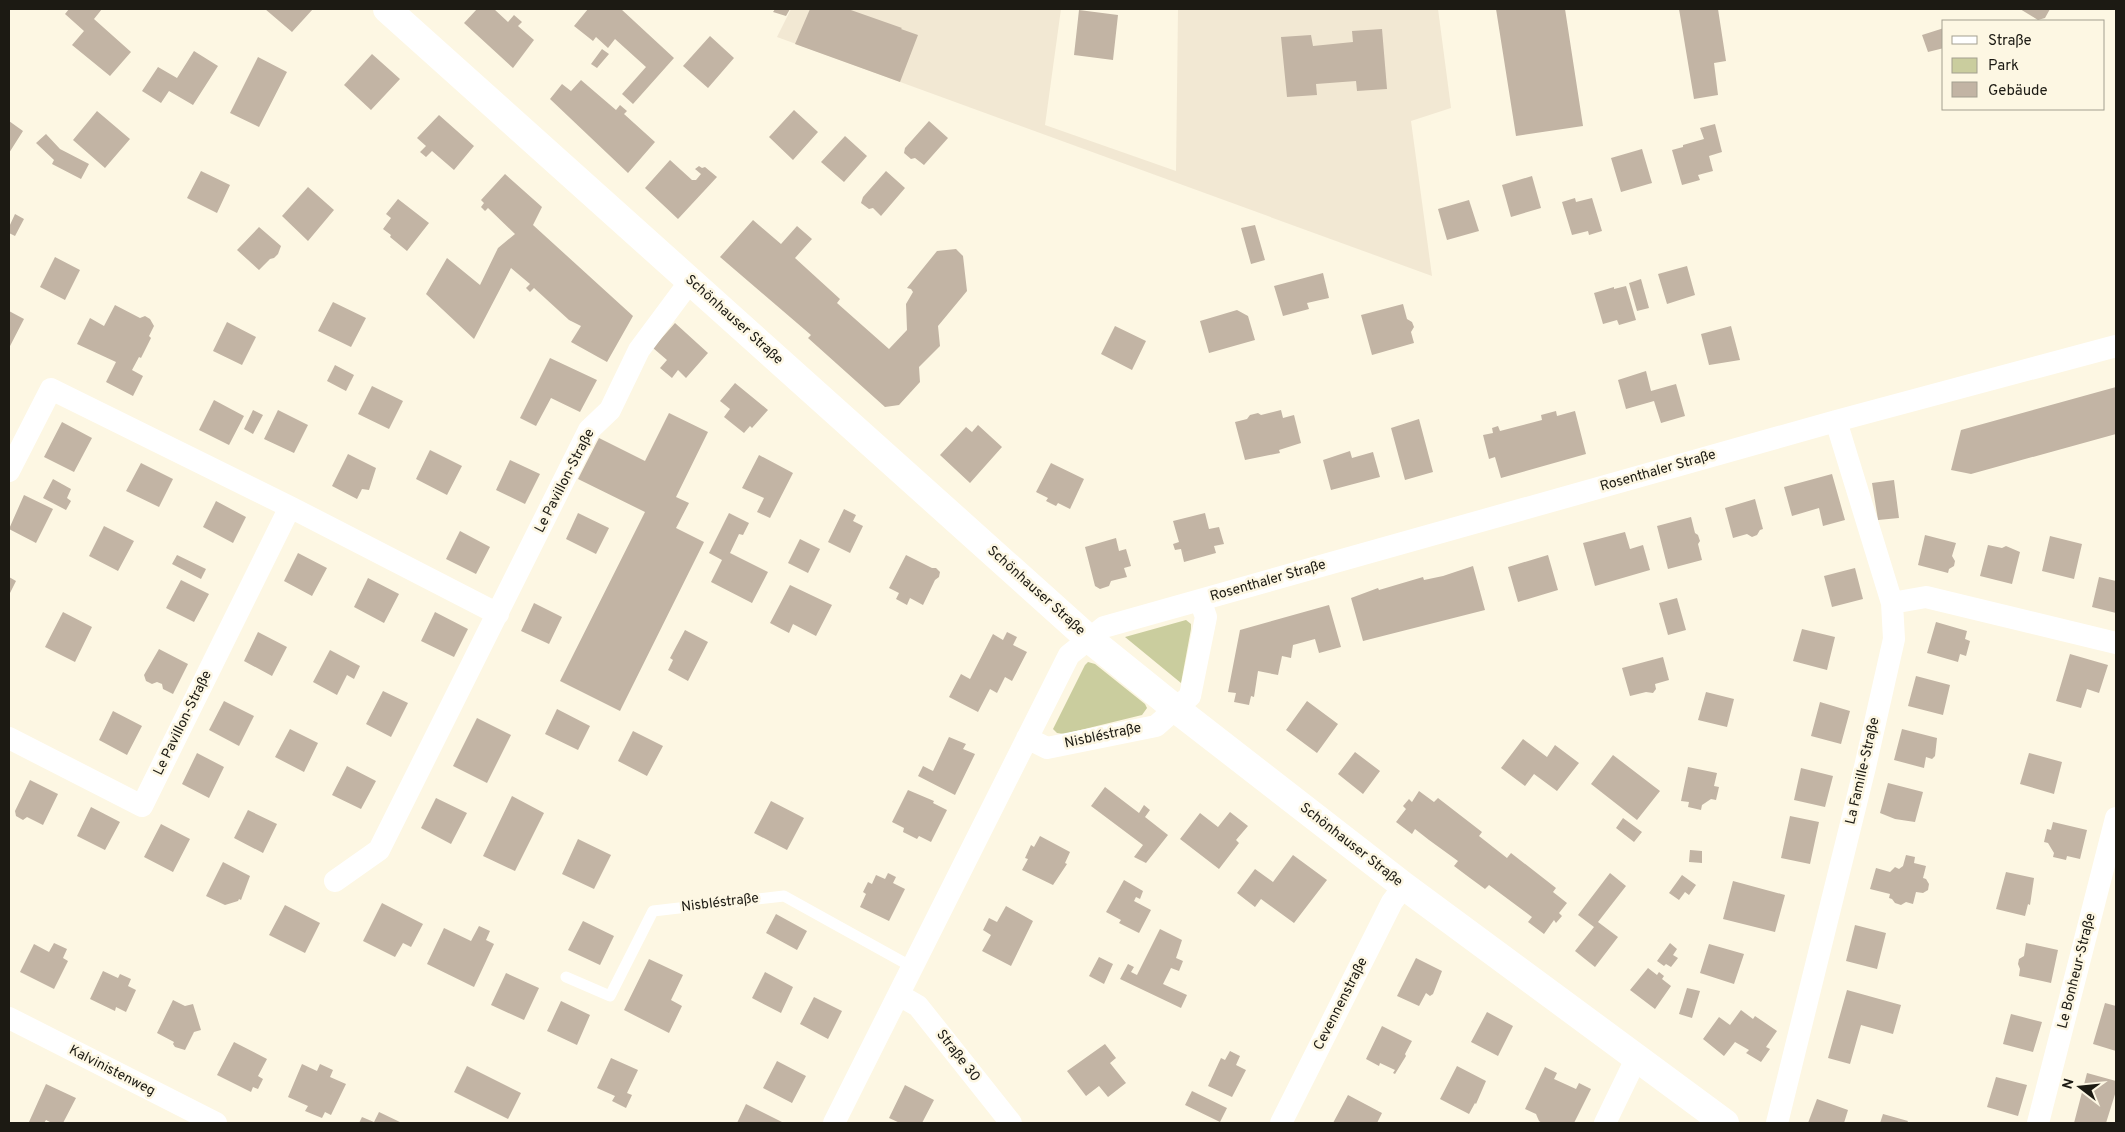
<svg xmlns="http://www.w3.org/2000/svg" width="2125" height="1132" font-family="Overpass,sans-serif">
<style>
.education{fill:#f2e8d3}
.green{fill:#cacd9e}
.building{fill:#c2b4a4}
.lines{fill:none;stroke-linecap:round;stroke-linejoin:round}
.lane{stroke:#fff;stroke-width:11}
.street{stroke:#fff;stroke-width:22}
.secondary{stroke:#fff;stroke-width:28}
.labels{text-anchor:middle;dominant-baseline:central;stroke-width:5;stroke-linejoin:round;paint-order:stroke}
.street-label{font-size:14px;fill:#1c1a13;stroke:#fdf7e3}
</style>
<rect width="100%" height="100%" fill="#fdf7e3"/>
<path class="education" d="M791,9H1061L1045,125L1176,171L1178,9H1438L1451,108L1411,121L1432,276L777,37Z"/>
<path class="green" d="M1186,620L1191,624V629L1181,683L1125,637Z
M1088,662L1095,664L1145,704L1147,708L1142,715L1064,734L1057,733L1053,729L1085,665Z"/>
<path class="building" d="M69,9H102L94,19L131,52L110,76L72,45L84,31L65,14Z
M265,9H313L292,32Z
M477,9H494L508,22L514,15L522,22L518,26L534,40L513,68L464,23Z
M588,9H621L674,58L633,104L622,94L646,67L615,39L608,48L596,37L593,41L574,26Z
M775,9H790L786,16L773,12Z
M810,9H848L902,28L901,29L918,35L900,82L795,44Z
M1496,9H1565L1583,126L1516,136Z
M1679,9H1718L1726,61L1714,63L1718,95L1694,99Z
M2020,9H2050L2045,18L2038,20Z
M1079,10L1118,15L1113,60L1074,55Z
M1944,28V48L1928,52L1922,35Z
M1382,29L1387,89L1357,91L1356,81L1316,84L1317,95L1287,97L1281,37L1311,35L1313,46L1353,42L1352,31Z
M710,36L734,58L708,88L683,66Z
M602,49L609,54L597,68L591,64Z
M194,51L218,66L193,105L169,91L161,103L142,91L158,67L177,78Z
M372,54L400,79L371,110L344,85Z
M258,57L287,72L259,127L230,113Z
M581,80L616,110L620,105L627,111L624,114L655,142L628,173L550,99L562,84L571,91Z
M794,110L818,132L793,160L769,137Z
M97,111L130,139L105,168L73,140Z
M439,115L474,146L454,170L432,151L426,157L420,152L426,146L417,138Z
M9,121L23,131L9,153Z
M929,121L948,138L924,165L915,158L911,159L904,153L905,148Z
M1715,124L1722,152L1709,156L1713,171L1698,175L1700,180L1682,185L1672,150L1683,147V145L1704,139L1700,128Z
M46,134L60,149L89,164L81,179L52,164L54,160L36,143Z
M845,136L867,156L844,182L821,162Z
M1642,149L1652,183L1621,192L1611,158Z
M670,160L692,180H696L701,174L695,169L699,166L702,168L705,167L717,177L678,219L645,188Z
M201,171L230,185L217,213L187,198Z
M886,171L905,188L881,216L873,208L869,209L861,203L863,197Z
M505,174L542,207L533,225L633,316L607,362L571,342L581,326L569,320L534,288L530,292L526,288L530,284L511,268L474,339L426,294L447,258L480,285L498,248L515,234L488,208L485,211L481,207L484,203L481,200Z
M1532,176L1541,208L1511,217L1502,185Z
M308,187L334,210L308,241L282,216Z
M1575,198L1576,202L1592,198L1602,231L1589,235L1588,231L1572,235L1562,202Z
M398,199L429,223L407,251L390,237L391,235L383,229L391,218L386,214Z
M1469,200L1479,231L1447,240L1438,209Z
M15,214L24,219L15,236L9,233V227Z
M753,220L781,244L797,226L812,239L795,258L840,299L837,303L889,349L907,330L906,304L913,292L911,289L907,288L937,251L956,249L963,256L967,291L938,326L940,346L919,367L920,382L899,405L885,407L808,338L811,335L720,257Z
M1255,225L1265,260L1251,264L1241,228Z
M259,227L281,246L278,254L274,258L270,259L259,270L237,250Z
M55,257L80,270L65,300L40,287Z
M1687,266L1695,295L1667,304L1658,274Z
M1323,273L1329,298L1307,303L1309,309L1283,316L1274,286Z
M1641,279L1649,308L1637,311L1629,283Z
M1626,286L1636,320L1619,325L1617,320L1603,324L1594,293L1614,287V289Z
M333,302L366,318L351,347L318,331Z
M1403,304L1407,319L1412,322L1414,327L1411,332L1414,343L1372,355L1361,315Z
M115,305L140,318L145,316L150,319L154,326L149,336L151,338L141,358L139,357L132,370L143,376L133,396L106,382L116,362L77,344L90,318L104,326Z
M1237,310L1248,316L1255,340L1209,353L1200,321Z
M9,311L24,319L9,348Z
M227,322L256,337L242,365L213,351Z
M675,323L708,353L686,378L678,370L672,378L660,368L667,360L653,348Z
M1115,326L1146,341L1132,370L1101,354Z
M1731,326L1740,360L1709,365L1701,334Z
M550,358L597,380L580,412L551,398L536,426L520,418Z
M335,365L354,375L346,391L327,381Z
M1646,371L1651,391L1676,384L1685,416L1661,423L1654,401L1626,409L1618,380Z
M735,383L768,410L752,428L750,426L744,433L724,417L730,409L720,401Z
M372,386L403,401L389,429L358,414Z
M2116,387V434L1971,474L1951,470L1961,430Z
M214,400L244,416L229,445L199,430Z
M253,410L263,415L253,434L244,429Z
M278,410L308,425L294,453L264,439Z
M1281,410L1283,418L1294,415L1301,443L1279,450L1280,453L1245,460L1235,422L1247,419L1250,415L1258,413L1261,415Z
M1556,411L1557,416L1575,411L1586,454L1501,478L1495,457L1489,459L1483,435L1493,433L1492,428L1498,426L1500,431L1542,420L1541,415Z
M669,413L708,432L676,497L689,503L676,528L704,542L620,711L560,681L645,512L578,479L599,438L645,461Z
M1419,419L1433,472L1405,480L1391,428Z
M62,422L92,438L74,472L44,457Z
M978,425L1002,447L970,483L940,455L966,427L972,432Z
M430,450L462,466L447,495L416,479Z
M1350,451L1352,458L1373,452L1380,477L1331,490L1323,460Z
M348,454L376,468L369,490L362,489L357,499L332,486Z
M759,455L793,473L770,518L757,512L764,498L742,488Z
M510,460L540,474L525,504L496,490Z
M141,463L173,479L159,507L126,491Z
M1051,463L1084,479L1070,509L1058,503L1056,506L1046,501L1048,498L1036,492Z
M1832,474L1845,520L1823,526L1819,508L1792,516L1784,487Z
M53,479L71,489L67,498L71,501L66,510L43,498Z
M1894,480L1899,518L1878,520L1872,483Z
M24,495L53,509L36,543L9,529Z
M1755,499L1763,529L1760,530L1757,535L1752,537L1747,534L1733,538L1725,508Z
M216,501L246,517L233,543L203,527Z
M844,509L856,515L853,521L863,526L850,553L828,542Z
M578,513L609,528L596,554L566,539Z
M729,513L749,523L743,535L739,534L730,553L768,572L752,603L711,582L722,560L709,553Z
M1205,513L1209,529L1219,527L1224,544L1214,546L1216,553L1184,562L1181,549L1175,550L1173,544L1179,542L1173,521Z
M1691,517L1695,533L1698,535L1700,541L1698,544L1702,560L1668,569L1657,526Z
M104,526L134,541L118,571L89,556Z
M460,531L490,547L476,574L446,559Z
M1625,532L1630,549L1643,545L1650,570L1595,586L1583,543Z
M1925,535L1956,543L1952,556L1955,561L1954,566L1949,569L1948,573L1918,565Z
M2050,536L2082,544L2074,579L2042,571Z
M1116,538L1119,551L1126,549L1131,566L1124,568L1127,577L1111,581L1109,586L1100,589L1095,586L1085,547Z
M800,539L820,549L808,573L788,563Z
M1988,545L2002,548L2006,546L2020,552L2012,584L1980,576Z
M298,553L327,568L312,596L284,581Z
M177,555L206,569L201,579L172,564Z
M906,555L932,568H936L940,572L939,577L935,580L923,605L910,598L907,605L896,599L899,593L889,588Z
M1548,555L1558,590L1518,602L1508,567Z
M1473,566L1485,610L1363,641L1351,598L1378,588L1379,590L1423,577L1424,580L1443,576Z
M1855,568L1863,599L1832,607L1824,576Z
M9,577L16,581L9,595Z
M2099,577L2116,581V613L2092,607Z
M368,578L399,594L384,623L354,607Z
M181,580L209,594L194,622L166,608Z
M790,585L832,605L816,636L793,624L789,633L770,623Z
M1677,598L1686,630L1668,635L1659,603Z
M534,603L562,617L549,644L521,631Z
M1329,605L1341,647L1319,653L1315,639L1293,645L1291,658L1282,656L1278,675L1258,671L1254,697L1251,696L1249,705L1234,702L1236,693L1228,692L1240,630Z
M63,612L92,627L75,662L45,647Z
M435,612L468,629L454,657L421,641Z
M1936,622L1967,631L1965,639L1970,641L1966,656L1960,654L1958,662L1927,653Z
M1802,629L1835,637L1827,670L1793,661Z
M685,630L708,642L688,681L668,670L673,660L670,658Z
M258,632L287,647L272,676L244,661Z
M1007,632L1017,637L1013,645L1027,652L1012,681L1005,677L997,693L990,689L978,712L949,697L961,674L970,679L993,634L1003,640Z
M159,649L188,664L173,694L163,689L162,684L157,682L152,684L146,681L144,675Z
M330,650L360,666L354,679L347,675L337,695L313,682Z
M2070,654L2108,665L2099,693L2087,689L2081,708L2056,701Z
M1663,657L1669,680L1655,684L1656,689L1653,693L1646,692L1630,696L1622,668Z
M1916,676L1950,685L1943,715L1908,706Z
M383,691L408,703L391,737L366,724Z
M1706,692L1734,699L1727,727L1698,720Z
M224,701L254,716L239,746L209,730Z
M1307,701L1338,724L1317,753L1286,730Z
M1820,702L1850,711L1841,744L1811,736Z
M557,709L590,726L578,750L545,734Z
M113,711L142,726L127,755L99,740Z
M477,718L511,735L487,783L453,766Z
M290,729L318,743L304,772L275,757Z
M1902,729L1937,738L1935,756L1932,759L1926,757L1924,768L1894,760Z
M633,731L663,746L647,776L618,761Z
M949,737L966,744L963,749L975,754L955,795L918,776L923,766L933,771Z
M1523,739L1547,757L1555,745L1579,763L1557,791L1534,774L1525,786L1501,768Z
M1355,752L1380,771L1363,794L1338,774Z
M197,753L224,767L209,798L182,784Z
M2029,753L2062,762L2054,794L2020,784Z
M1613,755L1660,791L1637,820L1591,784Z
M347,766L376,781L361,809L332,795Z
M1688,767L1717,773L1714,786L1719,787L1716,800L1711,799L1702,805L1701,810L1688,807L1689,802L1681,801Z
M1801,768L1833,776L1825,807L1794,800Z
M30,780L58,794L43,825L27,817L23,820L16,816L15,811Z
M1888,783L1923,792L1915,822L1895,819L1880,813Z
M1105,787L1139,813L1144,805L1150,810L1145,817L1168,835L1146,863L1134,857L1143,845L1091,806Z
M908,790L934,801L933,803L947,810L931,842L919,836L917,839L903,832L904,828L892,822Z
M1419,791L1434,802L1438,798L1482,832L1479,836L1507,858L1511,853L1556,888L1553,892L1567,903L1559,913L1562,916L1556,923L1554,920L1544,934L1528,922L1532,917L1489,885L1485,889L1470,878L1454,866L1458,861L1429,840L1415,829L1412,834L1396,822L1406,809L1403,806L1409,799L1412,802Z
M512,796L544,813L515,871L483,856Z
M436,798L467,813L451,844L421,828Z
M771,801L804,818L787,850L754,833Z
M91,807L120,822L105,850L77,836Z
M248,810L277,824L263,853L234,838Z
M1230,812L1248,826L1236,840L1239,843L1219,869L1180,839L1200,813L1218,827Z
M1790,816L1819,822L1810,864L1781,858Z
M1623,818L1642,832L1634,842L1616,828Z
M2053,822L2087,830L2080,859L2067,856L2066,860L2053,857L2054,853L2048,843L2044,842L2047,829L2051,830Z
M161,824L190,839L173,872L144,857Z
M1040,836L1070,852L1065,863L1067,864L1053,885L1022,870L1028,859L1025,858L1031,845L1034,847Z
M578,839L611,855L594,889L562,874Z
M1690,850L1702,851V863L1689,862Z
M1293,855L1327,880L1294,923L1261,899L1255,907L1237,893L1255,869L1273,882Z
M1906,855L1915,857L1914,863L1926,866L1923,878L1926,879L1929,884L1928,890L1923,893L1916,892L1913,904L1906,902L1901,905L1895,903L1892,899L1889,898L1890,894L1870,889L1876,868L1890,872L1895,867L1899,869L1903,866Z
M223,862L250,876L241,900L239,899L238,901L225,905L206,896Z
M2006,872L2034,878L2030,905L2028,904L2025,916L1996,909Z
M888,873L896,877L893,883L905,889L889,921L860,907L866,894L863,892L868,882L872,884L876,875L885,879Z
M1610,873L1626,886L1598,922L1618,937L1595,967L1575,951L1594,927L1578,915Z
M1682,875L1696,885L1689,895L1685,892L1679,900L1669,893Z
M1124,880L1143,891L1140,899L1136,897L1134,901L1151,910L1139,933L1119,923L1121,920L1106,912Z
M1733,881L1785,895L1775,932L1723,919Z
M382,903L423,924L411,947L403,943L395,957L363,941Z
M285,905L320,923L305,953L269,935Z
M1006,906L1033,921L1011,966L982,951L991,935L983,930L989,918L997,922Z
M776,914L807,931L797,950L766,933Z
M583,921L614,936L600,965L568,950Z
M1855,925L1886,933L1877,969L1846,961Z
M479,926L490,931L486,940L494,944L474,987L427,964L444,928L471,941Z
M1160,929L1182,940L1176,958L1183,961L1179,971L1171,968L1163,984L1187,995L1181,1008L1120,979L1128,964L1134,967L1131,972L1137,975Z
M54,943L67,949L63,958L68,961L54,989L20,972L34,944L49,952Z
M1670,943L1677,949L1673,955L1678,958L1671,967L1666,964L1664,966L1657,961Z
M2026,943L2058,950L2051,983L2019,976L2020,969L2018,964L2019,959L2024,956Z
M1709,944L1744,954L1734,984L1700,973Z
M1099,957L1113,964L1104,984L1089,976Z
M1416,958L1442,971L1433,994L1430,996L1426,993L1419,1006L1397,996Z
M649,959L683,975L671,1000L682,1006L669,1033L624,1010Z
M1648,968L1657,975L1659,972L1664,976L1662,979L1671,986L1655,1009L1630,990Z
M103,971L118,978L120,974L131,979L128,986L136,990L126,1012L116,1007L115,1011L90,999Z
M765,972L793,987L781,1013L752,998Z
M506,973L539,988L524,1020L491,1005Z
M1687,988L1700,991L1692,1018L1679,1014Z
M1847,990L1901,1005L1893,1034L1861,1025L1850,1064L1828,1058Z
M814,997L842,1011L828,1039L800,1024Z
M173,1000L185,1006L193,1004L201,1030L194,1032L185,1050L175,1047L173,1044L174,1042L157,1033Z
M561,1001L590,1015L577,1045L547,1031Z
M2105,1003L2116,1006V1051L2093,1044Z
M1741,1010L1753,1019L1755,1016L1777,1031L1766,1047L1770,1049L1761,1062L1746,1053L1749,1050L1735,1042L1724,1056L1703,1039L1719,1017L1730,1025Z
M1487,1012L1513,1026L1498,1056L1471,1042Z
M2011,1014L2042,1022L2033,1052L2003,1044Z
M1382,1026L1412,1041L1405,1054L1406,1056L1395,1074L1393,1073L1395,1070L1380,1063L1379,1066L1366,1059Z
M234,1042L267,1059L258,1076L263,1079L258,1089L253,1087L251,1092L217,1075Z
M1105,1044L1116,1058L1110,1063L1126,1083L1108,1097L1099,1086L1086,1096L1067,1071Z
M1230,1051L1240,1056L1236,1065L1246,1070L1232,1097L1208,1086L1221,1058L1225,1060Z
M611,1058L638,1070L627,1093L632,1095L626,1108L612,1101L615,1096L597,1088Z
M777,1061L806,1076L792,1103L763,1088Z
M302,1064L317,1071L320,1064L333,1070L330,1077L346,1084L331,1115L325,1112L322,1118L305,1111L308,1106L288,1097Z
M467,1066L521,1093L508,1119L454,1092Z
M1457,1066L1486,1081L1476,1104L1475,1103L1469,1114L1440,1099Z
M1545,1067L1557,1073L1554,1079L1576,1089L1579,1083L1591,1089L1574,1123H1542L1539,1121L1536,1114L1525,1109Z
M2087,1073L2116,1081V1091L2106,1123H2074Z
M1996,1077L2027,1085L2018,1116L1987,1107Z
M46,1084L76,1098L63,1123H52L46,1120L44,1123L29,1122Z
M905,1085L934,1100L922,1123H900L889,1118Z
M1192,1091L1227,1108L1220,1122L1185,1105Z
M1348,1095L1382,1113L1377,1123H1333Z
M1817,1099L1848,1110L1844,1123H1808Z
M746,1104L784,1123H737Z
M379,1112L402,1123H359L362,1117L374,1122Z
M1883,1114L1908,1121L1907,1123H1880Z"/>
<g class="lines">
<path class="lane" d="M566,977L610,996L653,911L784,896L912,967"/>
<path class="street" d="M9,471L51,389L290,507L498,614
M1892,603L1926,597L2116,643
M9,738L142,806L290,507
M1027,738L1047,748L1156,726L1190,696L1206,617L1200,600
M335,881L379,850L589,430L610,410L639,350L691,280
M899,995L918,1006L1011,1123
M9,1018L216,1123
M834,1123L1069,655L1104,627L1836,421L2116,346
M1281,1123L1392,902L1404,886
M1605,1123L1637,1057
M1777,1123L1865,767L1894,639L1892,603L1836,421
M2038,1123L2116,818"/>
<path class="secondary" d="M387,9L1088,638L1176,709L1404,886L1725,1123"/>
</g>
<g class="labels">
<g class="street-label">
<text transform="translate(734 320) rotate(42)">Schönhauser Straße</text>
<text transform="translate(1658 471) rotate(-16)">Rosenthaler Straße</text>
<text transform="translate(565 481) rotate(-63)">Le Pavillon-Straße</text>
<text transform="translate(1268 581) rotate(-16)">Rosenthaler Straße</text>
<text transform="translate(1036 591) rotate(42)">Schönhauser Straße</text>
<text transform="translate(183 723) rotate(-64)">Le Pavillon-Straße</text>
<text transform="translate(1103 736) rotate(-12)">Nisbléstraße</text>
<text transform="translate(1863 771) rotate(-77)">La Famille-Straße</text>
<text transform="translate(1351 845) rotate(38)">Schönhauser Straße</text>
<text transform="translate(720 903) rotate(-7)">Nisbléstraße</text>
<text transform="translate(2077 971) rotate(-76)">Le Bonheur-Straße</text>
<text transform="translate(1341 1004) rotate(-63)">Cevennenstraße</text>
<text transform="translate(958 1056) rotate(52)">Straße 30</text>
<text transform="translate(112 1071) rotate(27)">Kalvinistenweg</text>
</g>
</g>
<rect width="2125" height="1132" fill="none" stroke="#1c1a13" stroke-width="20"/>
<rect x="1942" y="20" width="162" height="90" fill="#fdf7e3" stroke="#a39f90"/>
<rect x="1952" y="36" width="25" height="8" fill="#ffffff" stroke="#a39f90"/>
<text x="1988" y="45" font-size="15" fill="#1c1a13">Straße</text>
<rect x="1952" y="58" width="25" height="15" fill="#cacd9e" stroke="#a39f90"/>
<text x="1988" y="70" font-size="15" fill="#1c1a13">Park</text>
<rect x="1952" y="82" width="25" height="15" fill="#c2b4a4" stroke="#a39f90"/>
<text x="1988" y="95" font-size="15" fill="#1c1a13">Gebäude</text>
<g transform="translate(2080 1087) rotate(286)" stroke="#fdf7e3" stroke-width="4" paint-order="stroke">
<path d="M0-4L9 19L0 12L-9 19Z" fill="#1c1a13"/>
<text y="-8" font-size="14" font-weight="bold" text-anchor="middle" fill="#1c1a13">N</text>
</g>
</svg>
